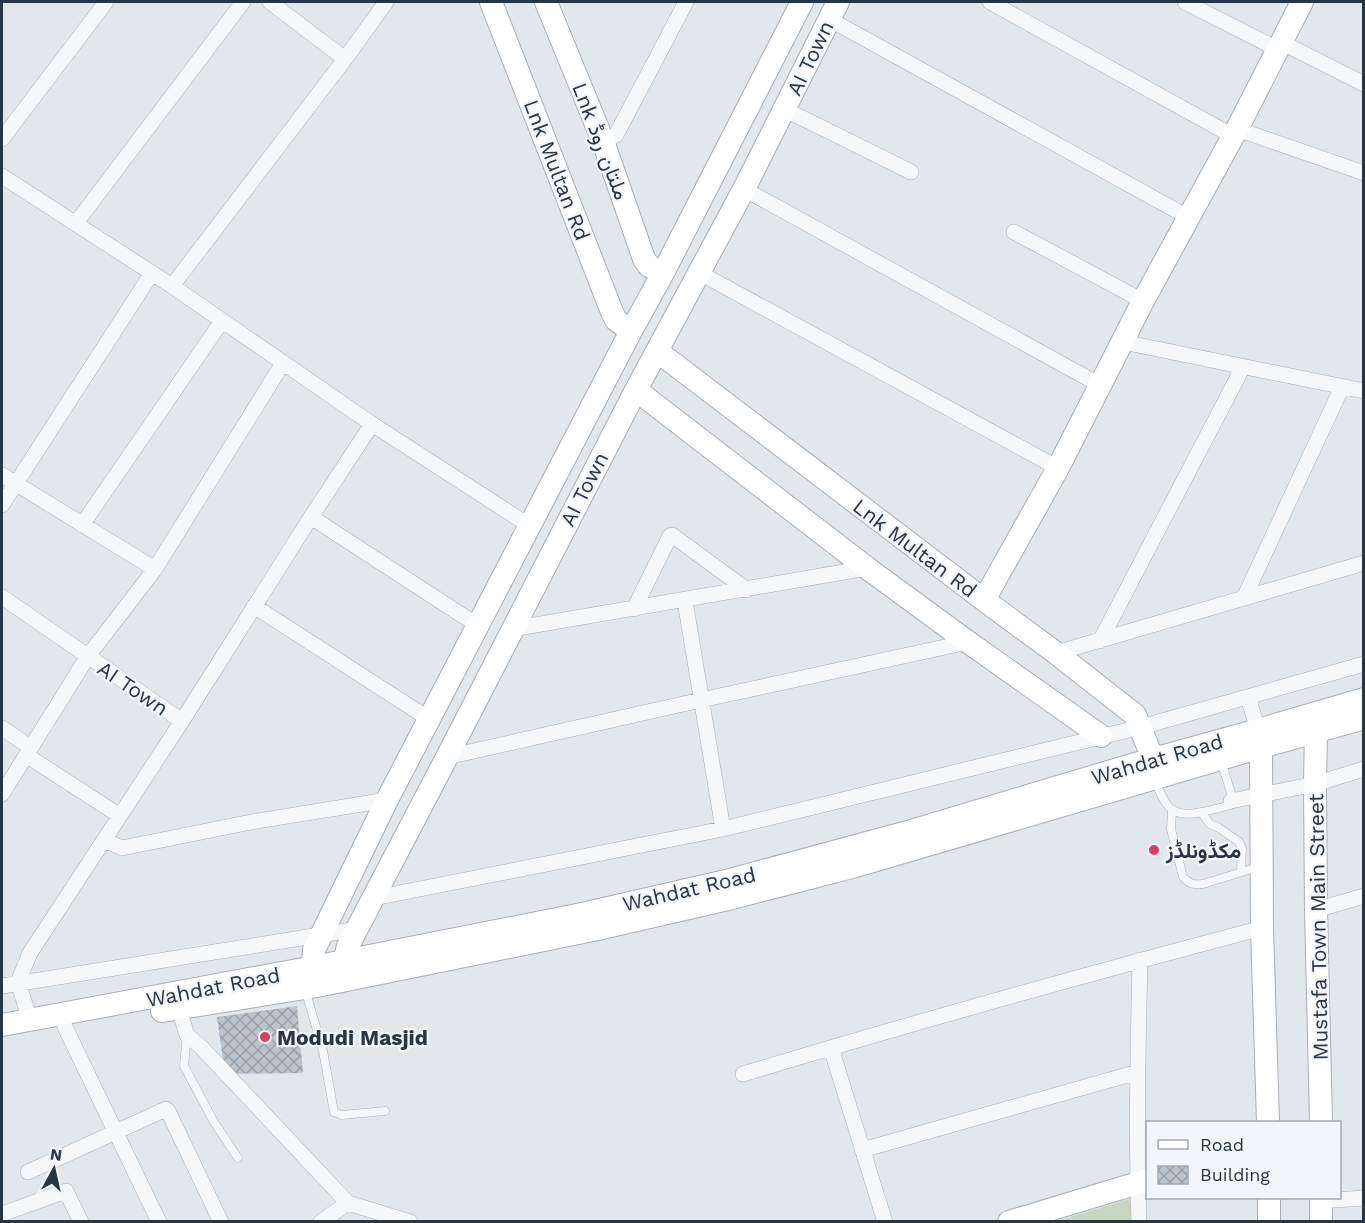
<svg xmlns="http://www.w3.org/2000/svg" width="1365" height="1223" font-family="'Work Sans',Vazirmatn,sans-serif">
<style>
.park{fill:#c9d6c2}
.building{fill:url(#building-cross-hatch)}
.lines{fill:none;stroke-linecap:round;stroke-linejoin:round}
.lane-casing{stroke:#a6aeb7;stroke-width:9}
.street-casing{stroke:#a6aeb7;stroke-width:16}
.secondary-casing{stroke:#a6aeb7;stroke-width:24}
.lane{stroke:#f5f7f9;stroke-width:8}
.street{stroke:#f5f7f9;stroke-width:15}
.secondary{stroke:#fff;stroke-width:22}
.poi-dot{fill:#db3c62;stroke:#f2f5f9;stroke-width:2}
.labels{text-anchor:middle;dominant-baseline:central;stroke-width:4.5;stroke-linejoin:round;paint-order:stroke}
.street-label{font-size:21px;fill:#283545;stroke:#f2f5f9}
.poi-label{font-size:21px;font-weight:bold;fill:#283545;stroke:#f2f5f9;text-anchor:start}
</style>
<defs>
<pattern id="building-cross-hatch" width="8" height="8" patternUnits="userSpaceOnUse" patternTransform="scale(1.5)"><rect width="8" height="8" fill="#bbc3cc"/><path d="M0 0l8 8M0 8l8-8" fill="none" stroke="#989fa7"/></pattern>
</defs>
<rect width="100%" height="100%" fill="#e2e7ec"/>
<path class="park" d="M1129,1199L1135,1213V1221L1054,1222Z"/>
<path class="building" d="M297,1006L303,1073L225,1074L217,1017Z"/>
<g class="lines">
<g class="lane-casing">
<path id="lane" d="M1155,780C1165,806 1171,819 1202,812C1211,810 1221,808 1230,805L1232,796L1221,761
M1172,811L1171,829L1183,877C1189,884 1194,885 1203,884L1258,867
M1201,812L1210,824L1219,828L1239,842L1242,848L1241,872
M305,989L323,1051L334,1112L342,1115L385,1111
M187,1035L184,1066L214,1122L238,1158"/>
</g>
<g class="street-casing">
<path id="street" d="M270,2L345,59
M990,2L1233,136
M1185,2L1277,49
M829,19L1188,217
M1281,42L1364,84
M784,109L911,172
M1237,129L1364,173
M2,139L106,2
M603,141L616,135L686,2
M2,176L172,286L372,424L530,526
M744,189L1100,385
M76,223L243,2
M1014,232L1143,301
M698,272L1058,468
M172,286L345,59L386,2
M1123,342L1364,391
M2,475L155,569
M2,505L152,273
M311,517L477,625
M82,525L222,321
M2,597L182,721
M1244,598L1342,387
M685,601L723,829
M254,606L429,719
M634,609L670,536L672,535L747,590
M512,629L867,568
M1100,641L1243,367
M1056,653L1364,563
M1248,697L1258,730
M2,728L30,747
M26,755L120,816
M447,757L701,700L968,642
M2,794L88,656L155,569L283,363
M1231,801L1315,784L1364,769
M104,840L122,848L251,822L387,800
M374,898L723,829L1141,727L1364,664
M1316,910L1364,896
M2,986L358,929
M179,1009L187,1035L201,1047L348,1203L410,1222
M62,1015L65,1027L159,1222
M30,1020L18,982L30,953L182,721L311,517L372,424
M831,1048L885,1222
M743,1074C915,1022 1088,974 1262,928
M862,1150L1138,1072
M28,1172L166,1109L168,1111L221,1222
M1321,1201L1364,1198
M2,1214L66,1191L81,1222
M321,1222L348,1203
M1139,1222C1136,1134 1138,1047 1140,960"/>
</g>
<g class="secondary-casing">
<path id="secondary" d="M491,2L612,312L616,320L631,331
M546,2L603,141L644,259L649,266L663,273
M657,351L984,600L1056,653L1135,715L1153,759
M636,390L867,568L968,642L1101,736
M984,600L1058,468L1143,301L1237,129L1302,2
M1313,719L1316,732L1315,784L1316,910L1321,1122
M1259,735L1261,747L1262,928L1268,1122
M347,972L346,954L348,946L447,757L636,390L744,189L838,2
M316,982L313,961L314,950L387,800L631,331L663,273L802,2
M162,1011L317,986L593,930L728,899L856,866L1261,747L1364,718
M2,1025L314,967L582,914L726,881L911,831L1135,764L1258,730L1364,699
M1269,1198V1222
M1321,1198V1222
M1009,1222L1148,1180"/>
</g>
<use href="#lane" class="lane"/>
<use href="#street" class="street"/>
<use href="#secondary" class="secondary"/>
</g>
<g class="poi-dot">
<circle cx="1154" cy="850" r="6"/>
<circle cx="265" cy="1037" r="6"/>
</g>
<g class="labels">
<g class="street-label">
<text transform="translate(810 58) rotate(-64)">AI Town</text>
<text transform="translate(601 141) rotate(69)">Lnk ملتان روڈ</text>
<text transform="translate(557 170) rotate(69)">Lnk Multan Rd</text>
<text transform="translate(584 489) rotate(-63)">AI Town</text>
<text transform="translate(915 548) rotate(37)">Lnk Multan Rd</text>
<text transform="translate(133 688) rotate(34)">AI Town</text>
<text transform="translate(1157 759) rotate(-16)">Wahdat Road</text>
<text transform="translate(689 889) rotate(-13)">Wahdat Road</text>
<text transform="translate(1318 927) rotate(-91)">Mustafa Town Main Street</text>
<text transform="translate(213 987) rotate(-11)">Wahdat Road</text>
</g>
<g class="poi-label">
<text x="1166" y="850">مکڈونلڈز</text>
<text x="277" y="1037">Modudi Masjid</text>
</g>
</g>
<rect width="1365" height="1223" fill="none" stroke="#283545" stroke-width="6"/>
<rect x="1146" y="1121" width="195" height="78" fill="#f2f5f9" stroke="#a1a8b1" stroke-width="1.5"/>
<rect x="1158" y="1140" width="30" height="9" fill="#ffffff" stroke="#a1a8b1" stroke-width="1.5"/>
<text x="1200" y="1151" font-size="18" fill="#283545">Road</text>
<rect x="1158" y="1166" width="30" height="18" fill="url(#building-cross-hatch)" stroke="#a1a8b1" stroke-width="1.5"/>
<text x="1200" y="1181" font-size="18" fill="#283545">Building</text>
<g transform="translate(54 1169) rotate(8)" stroke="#f2f5f9" stroke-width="4.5" paint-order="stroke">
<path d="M0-4.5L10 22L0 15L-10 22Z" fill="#283545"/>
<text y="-9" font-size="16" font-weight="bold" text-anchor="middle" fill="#283545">N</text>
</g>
</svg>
